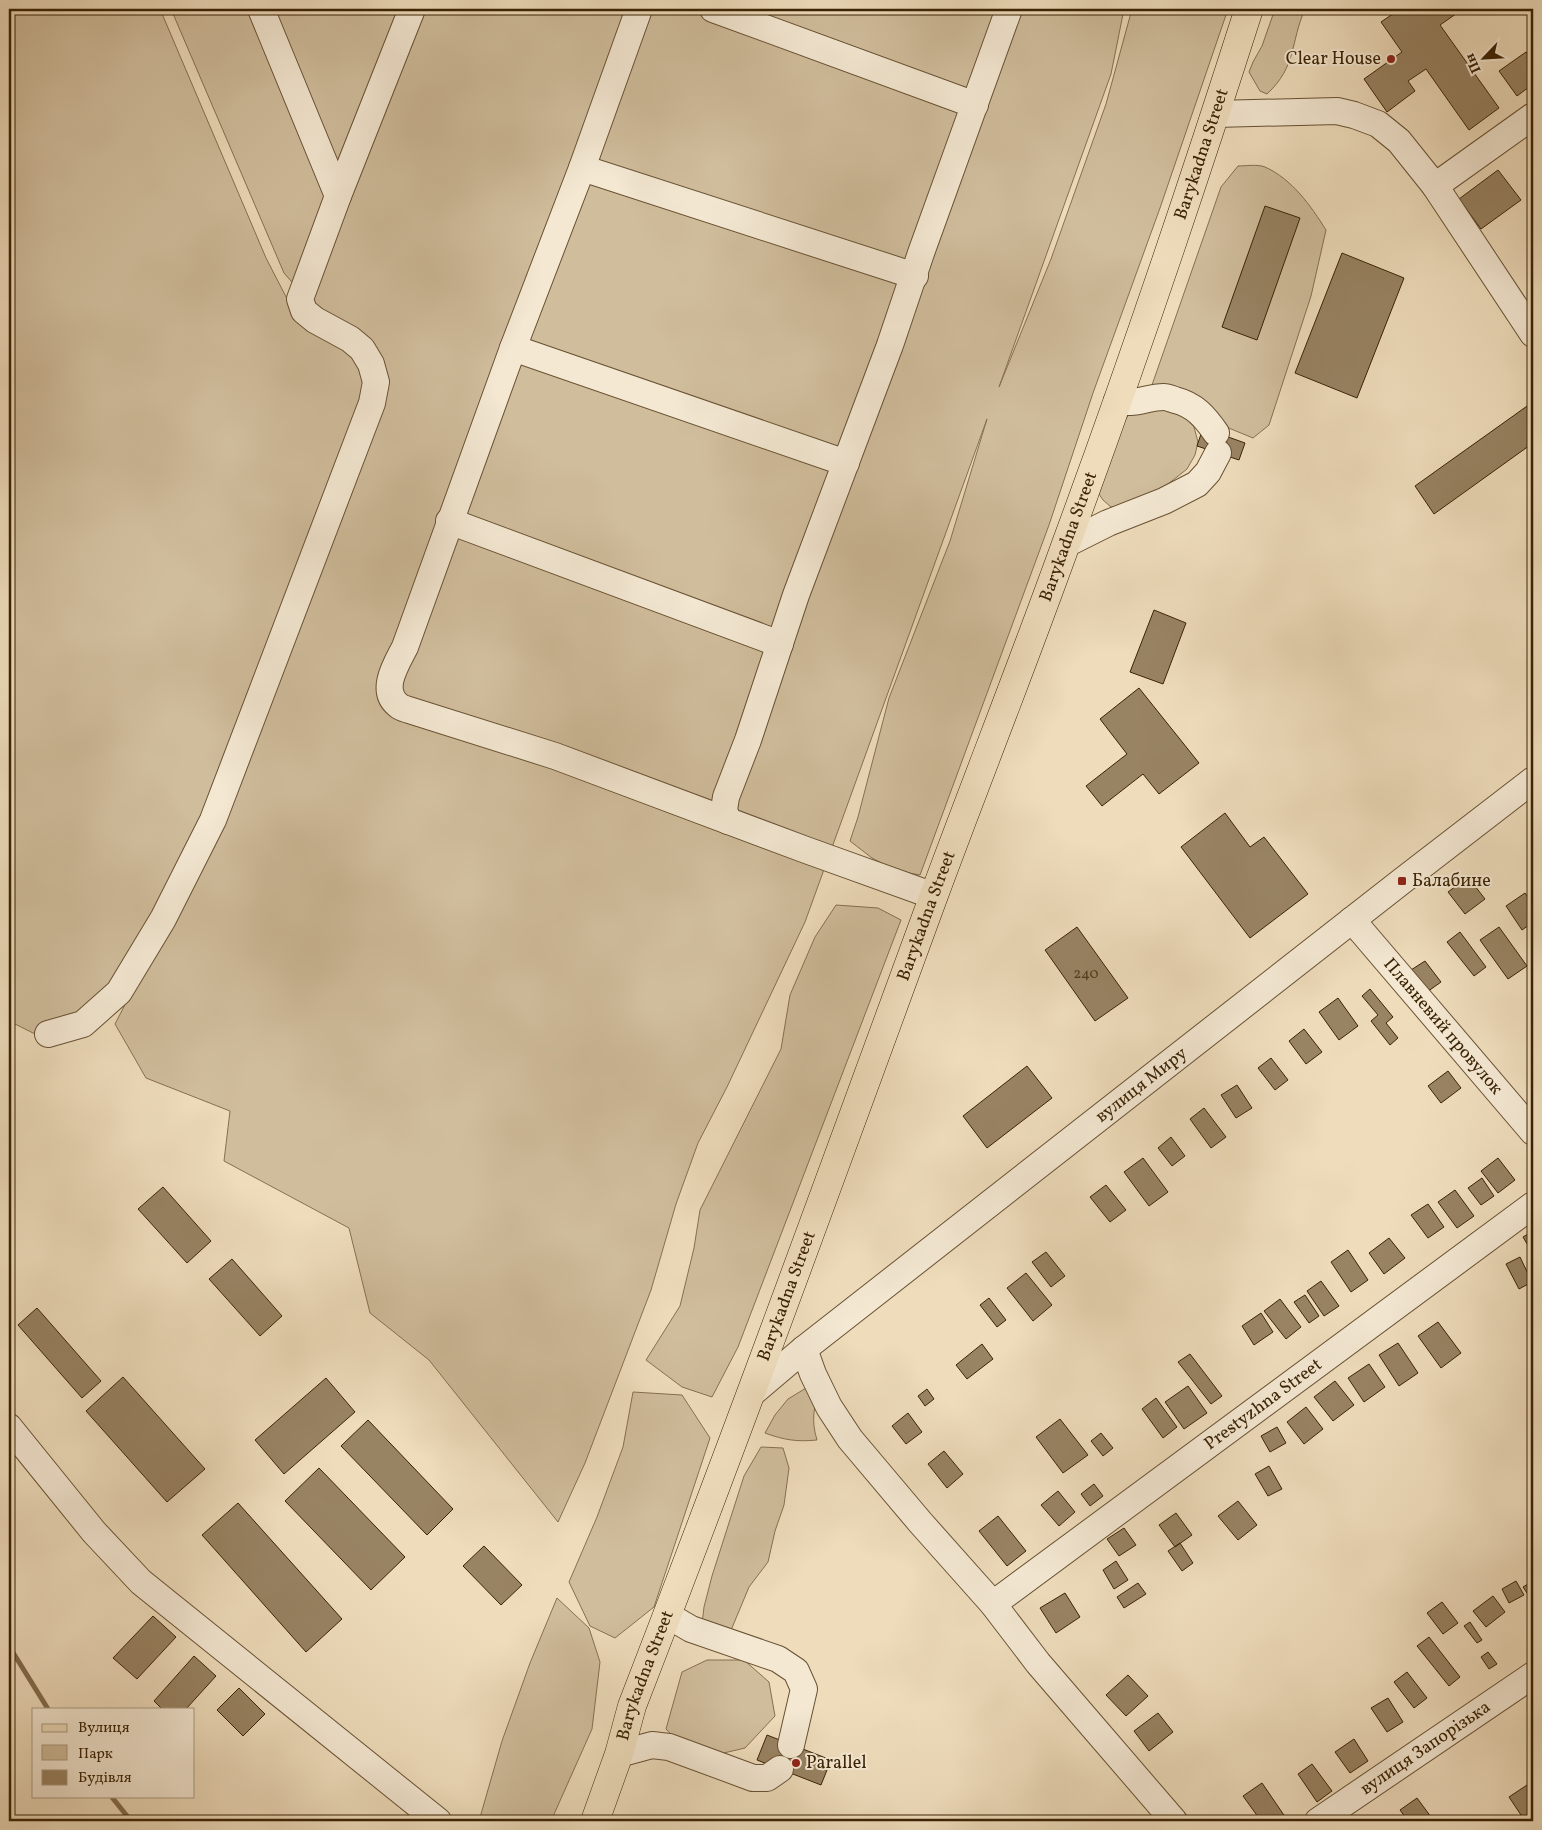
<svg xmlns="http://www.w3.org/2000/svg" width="1542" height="1830" font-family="Vollkorn,serif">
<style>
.green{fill:#d0bd9c;stroke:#867050}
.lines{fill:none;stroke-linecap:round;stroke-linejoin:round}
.stream{stroke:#826c4d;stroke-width:5}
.building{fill:#988363;stroke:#3b2304}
.minor-casing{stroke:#685132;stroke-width:28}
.major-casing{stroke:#3b2304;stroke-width:29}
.minor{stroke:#f4e8d3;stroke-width:26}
.major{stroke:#eedcbb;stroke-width:28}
.poi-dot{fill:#8f2418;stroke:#f4e8d3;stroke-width:2}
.labels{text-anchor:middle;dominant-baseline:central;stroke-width:4;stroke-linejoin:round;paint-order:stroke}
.number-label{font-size:15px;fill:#523b1c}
.poi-label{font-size:18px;fill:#3b2304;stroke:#f4e8d3;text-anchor:start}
.street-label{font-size:18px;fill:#3b2304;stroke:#f4e8d3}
</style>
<rect width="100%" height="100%" fill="#eedcbb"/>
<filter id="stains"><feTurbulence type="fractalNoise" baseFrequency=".004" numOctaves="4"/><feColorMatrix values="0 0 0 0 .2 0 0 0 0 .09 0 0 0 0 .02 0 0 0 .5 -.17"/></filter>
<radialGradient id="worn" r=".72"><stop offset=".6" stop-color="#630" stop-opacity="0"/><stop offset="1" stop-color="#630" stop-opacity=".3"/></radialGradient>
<path class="green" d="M9,9H160L266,258L299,322L345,347L386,390L284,273L171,9H1124L1111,74L999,387L1051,259L1106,104L1132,9H1228L1160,208L1093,393L1049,525L920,875L897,871L872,858L850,841L858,817L889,698L950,541L987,419L805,922L727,1087L698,1143L676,1204L651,1290L585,1463L558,1522L429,1360L370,1313L349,1228L224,1161L230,1111L146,1078L115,1024L130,995L124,993L51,1042L9,1021Z
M1275,9H1305C1290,43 1297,66 1267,94L1260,91L1249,72L1253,62L1262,46Z
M1238,166C1245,166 1258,164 1265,167C1292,179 1311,206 1326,230L1311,296L1269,425L1253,438L1219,424L1183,415L1194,427L1198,442L1195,455L1187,469L1168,484L1127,507H1111L1103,500L1099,494L1121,427L1129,414L1157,400L1152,385L1221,187Z
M836,905L878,908L901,920L738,1347L712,1397L682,1387L646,1360L680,1306L694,1248L700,1210L781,1049L790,995L815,937Z
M816,1382L819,1388C814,1407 811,1421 817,1440C797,1442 784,1440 765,1433L775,1415L788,1399Z
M633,1392L682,1395L710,1438L654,1607L615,1638L590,1626L569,1582L597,1517L623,1447Z
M761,1447L783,1448L789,1468L784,1505L775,1531L768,1562L749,1587L729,1635L702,1624L704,1607L712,1576L744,1476Z
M557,1598L589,1628L600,1662L592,1729L551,1821H479L502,1741L530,1663Z
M707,1660H744L769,1682L775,1716L745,1748L711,1756L680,1744L666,1729L682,1672Z"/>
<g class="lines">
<path class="stream" d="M9,1646L48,1709
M111,1796L131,1821"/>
</g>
<path class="building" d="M1400,9H1463L1440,25L1499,108L1469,130L1426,69L1408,81L1415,91L1387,112L1364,79L1402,52L1381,22Z
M1526,52L1533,61V84L1517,96L1499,71Z
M1498,170L1521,200L1481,229L1459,199Z
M1265,206L1300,218L1257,340L1222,327Z
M1342,253L1404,278L1357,398L1295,373Z
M1530,404L1533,408V443L1434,514L1415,486Z
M1203,428L1245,443L1239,460L1197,446Z
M1154,610L1186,623L1163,684L1130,672Z
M1139,688L1199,763L1159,794L1143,774L1102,806L1086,786L1127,754L1100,719Z
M1225,813L1250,847L1264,837L1308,894L1250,938L1181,847Z
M1468,877L1485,899L1465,914L1448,892Z
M1525,893L1533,905V922L1522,930L1506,906Z
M1077,927L1128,998L1095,1021L1045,950Z
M1499,927L1527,966L1508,979L1480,940Z
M1460,932L1486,967L1474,976L1447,942Z
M1425,961L1441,982L1427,992L1411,970Z
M1370,989L1393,1017L1386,1023L1398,1038L1390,1045L1371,1021L1378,1015L1362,996Z
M1338,998L1358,1026L1339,1040L1319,1012Z
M1304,1029L1322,1052L1306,1064L1289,1041Z
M1271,1058L1288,1080L1275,1090L1258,1068Z
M1027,1066L1052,1098L987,1148L963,1116Z
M1448,1071L1461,1088L1441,1103L1428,1086Z
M1237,1085L1252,1108L1236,1118L1221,1095Z
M1204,1108L1226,1137L1211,1148L1190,1119Z
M1171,1137L1185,1156L1172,1166L1158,1148Z
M1143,1158L1168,1192L1149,1206L1124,1172Z
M1498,1158L1515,1180L1498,1193L1481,1171Z
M1482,1178L1494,1196L1481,1205L1468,1188Z
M1106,1185L1126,1210L1110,1222L1090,1197Z
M163,1187L211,1241L187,1263L138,1209Z
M1455,1190L1474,1216L1457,1228L1438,1202Z
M1428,1204L1444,1227L1428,1238L1411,1215Z
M1533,1231V1254L1523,1237Z
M1389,1238L1405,1258L1384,1274L1369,1253Z
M1348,1250L1368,1280L1351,1292L1331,1262Z
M1046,1252L1065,1276L1051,1287L1032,1262Z
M1520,1257L1532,1282L1519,1289L1506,1264Z
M232,1259L282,1316L260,1336L209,1279Z
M1026,1273L1052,1305L1033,1321L1007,1288Z
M1321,1281L1339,1306L1324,1316L1307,1291Z
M1305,1295L1319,1316L1309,1323L1294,1302Z
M989,1298L1006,1320L997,1327L980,1305Z
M1280,1299L1301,1327L1286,1339L1264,1311Z
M37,1308L101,1381L82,1398L18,1325Z
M1261,1313L1273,1332L1254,1345L1242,1326Z
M1438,1322L1461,1353L1441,1368L1418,1336Z
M1398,1343L1418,1373L1399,1386L1379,1355Z
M982,1344L993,1359L967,1379L956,1365Z
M1190,1354L1222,1396L1211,1404L1178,1362Z
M1369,1364L1385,1387L1364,1402L1348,1378Z
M123,1377L205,1469L167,1502L86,1411Z
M326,1378L355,1412L284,1474L255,1440Z
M1335,1381L1354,1405L1333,1421L1314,1397Z
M1188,1386L1207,1413L1184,1429L1165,1402Z
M927,1389L934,1399L925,1406L918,1396Z
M1156,1398L1177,1427L1163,1438L1142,1409Z
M1306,1407L1323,1429L1304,1444L1287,1422Z
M908,1413L922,1432L906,1444L892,1426Z
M1060,1419L1088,1455L1063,1473L1036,1437Z
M368,1420L453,1509L427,1535L341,1446Z
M1277,1427L1286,1443L1270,1452L1261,1436Z
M1101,1433L1113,1448L1103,1456L1091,1441Z
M944,1451L963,1474L947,1488L928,1464Z
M1269,1466L1282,1489L1268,1496L1255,1474Z
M319,1468L405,1557L371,1590L285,1501Z
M1094,1484L1103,1496L1090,1506L1081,1494Z
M1058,1491L1075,1512L1059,1526L1041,1505Z
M1238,1501L1257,1525L1238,1540L1218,1516Z
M238,1503L342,1619L306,1652L202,1535Z
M1176,1513L1192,1535L1175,1547L1159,1525Z
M998,1516L1026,1551L1007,1566L979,1531Z
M1124,1528L1136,1545L1119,1556L1107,1539Z
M1180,1543L1193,1563L1182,1571L1168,1551Z
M484,1546L522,1585L501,1605L463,1566Z
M1116,1561L1128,1580L1114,1589L1103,1570Z
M1516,1581L1524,1595L1509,1603L1502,1589Z
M1533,1581V1602L1523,1587Z
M1138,1583L1146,1594L1124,1608L1117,1597Z
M1065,1593L1080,1617L1056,1633L1040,1608Z
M1493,1596L1505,1612L1486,1627L1473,1611Z
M1442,1602L1458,1623L1443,1634L1427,1613Z
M153,1616L176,1637L137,1679L113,1658Z
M1470,1622L1482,1640L1477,1643L1464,1626Z
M1429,1637L1460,1677L1449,1686L1417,1646Z
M1488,1652L1497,1664L1489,1669L1481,1657Z
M194,1656L216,1676L186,1709H162L154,1701Z
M1407,1672L1427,1698L1414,1708L1394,1682Z
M1128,1675L1148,1696L1126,1716L1106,1695Z
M239,1688L265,1714L243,1736L217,1710Z
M1388,1698L1403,1722L1387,1732L1371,1708Z
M1158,1713L1173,1732L1149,1751L1134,1731Z
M767,1735L831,1760L821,1785L757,1760Z
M1354,1739L1368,1761L1350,1773L1335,1752Z
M1312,1764L1332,1791L1317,1802L1298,1774Z
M1533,1781V1819L1529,1821H1525L1509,1797Z
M1262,1783L1288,1821H1261L1243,1796Z
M1417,1798L1434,1821H1408L1400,1810Z"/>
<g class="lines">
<g class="minor-casing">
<g id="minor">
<path d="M261,9L338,196"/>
<path d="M639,9L582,168L513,348L405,647C397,663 379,690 398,705C401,708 406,709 409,710L555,756L806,850L934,896"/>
<path d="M713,9L975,105"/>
<path d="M1215,114L1337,111L1354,115L1378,124L1399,141L1435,186L1533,334"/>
<path d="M582,168L915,276"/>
<path d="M1435,186L1533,116"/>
<path d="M513,348L846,463"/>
<path d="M1117,401C1138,405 1146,397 1164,397C1167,397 1172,399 1175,400C1195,405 1205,417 1216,433"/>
<path d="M449,521L780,644"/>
<path d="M1066,544L1108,523L1164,501L1197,484L1208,472L1218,453"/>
<path d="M728,821L724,810L726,797L748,740L796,595L890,345L921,253L1009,9"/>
<path id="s1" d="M1352,920L1533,1132"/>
<path d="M48,1034L83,1024L119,992L163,919L213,820L372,403L376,382L371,364L362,349L350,339L315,320L304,311L300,299L338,196L412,9"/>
<path d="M804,1349L813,1374L829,1407L850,1439L920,1522L993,1604L1038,1663L1174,1821"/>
<path id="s2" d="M751,1394L804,1349L1402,881L1533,780"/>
<path d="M9,1427L94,1532L141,1582L438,1821"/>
<path id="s3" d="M993,1604L1533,1205"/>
<path d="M667,1615L691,1629L778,1659L796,1671L804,1689L791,1745"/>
<path d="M619,1754L652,1745L669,1747L753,1778H767L780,1769"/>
<path id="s4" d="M1318,1821L1533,1675"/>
</g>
</g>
<g class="major-casing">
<g id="major">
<path id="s5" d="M595,1821L619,1754L632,1706C736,1438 834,1168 933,898C977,779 1024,661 1067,541C1132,365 1192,187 1249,9"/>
</g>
</g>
<use href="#minor" class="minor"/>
<use href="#major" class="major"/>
</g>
<g class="poi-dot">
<circle cx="1391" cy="59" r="5"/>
<rect x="1397" y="876" width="10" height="10" rx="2.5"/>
<circle cx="796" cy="1763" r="5"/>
</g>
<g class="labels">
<g class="number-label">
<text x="1086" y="974">240</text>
</g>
<g class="poi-label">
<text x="1381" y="59" text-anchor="end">Clear House</text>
<text x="1412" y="881">Балабине</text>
<text x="806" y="1763">Parallel</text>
</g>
<g class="street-label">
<text stroke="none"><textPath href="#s5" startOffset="1774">Barykadna Street</textPath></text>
<text stroke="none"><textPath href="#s5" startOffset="1369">Barykadna Street</textPath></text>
<text stroke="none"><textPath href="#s5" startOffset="964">Barykadna Street</textPath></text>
<text stroke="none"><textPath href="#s1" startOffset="140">Плавневий провулок</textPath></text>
<text stroke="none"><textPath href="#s2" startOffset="498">вулиця Миру</textPath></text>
<text stroke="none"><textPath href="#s5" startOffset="559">Barykadna Street</textPath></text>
<text stroke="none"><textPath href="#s3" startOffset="336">Prestyzhna Street</textPath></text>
<text stroke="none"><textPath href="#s5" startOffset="154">Barykadna Street</textPath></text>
<text stroke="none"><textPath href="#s4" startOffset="130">вулиця Запорізька</textPath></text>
</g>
</g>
<rect width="1542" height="1830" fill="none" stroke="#eedcbb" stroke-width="30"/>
<rect x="10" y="10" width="1522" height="1810" fill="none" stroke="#3b2304" stroke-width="2.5"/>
<rect x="15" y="15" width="1512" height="1800" fill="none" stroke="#3b2304"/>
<rect x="32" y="1708" width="162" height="90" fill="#f4e8d3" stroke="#aa9980"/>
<rect x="42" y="1724" width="25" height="8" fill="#eedcbb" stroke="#aa9980"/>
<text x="78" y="1732" font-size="15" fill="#3b2304">Вулиця</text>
<rect x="42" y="1745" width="25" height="15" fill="#d0bd9c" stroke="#aa9980"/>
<text x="78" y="1758" font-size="15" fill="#3b2304">Парк</text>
<rect x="42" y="1770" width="25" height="15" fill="#988363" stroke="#aa9980"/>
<text x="78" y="1782" font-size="15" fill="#3b2304">Будівля</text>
<g transform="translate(1484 58) rotate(245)" stroke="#f4e8d3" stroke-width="4" paint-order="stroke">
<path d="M0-4L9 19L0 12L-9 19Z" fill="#3b2304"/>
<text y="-8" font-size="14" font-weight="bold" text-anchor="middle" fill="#3b2304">Пн</text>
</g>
<rect width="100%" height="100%" filter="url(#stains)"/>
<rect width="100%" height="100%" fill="url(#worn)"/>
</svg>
